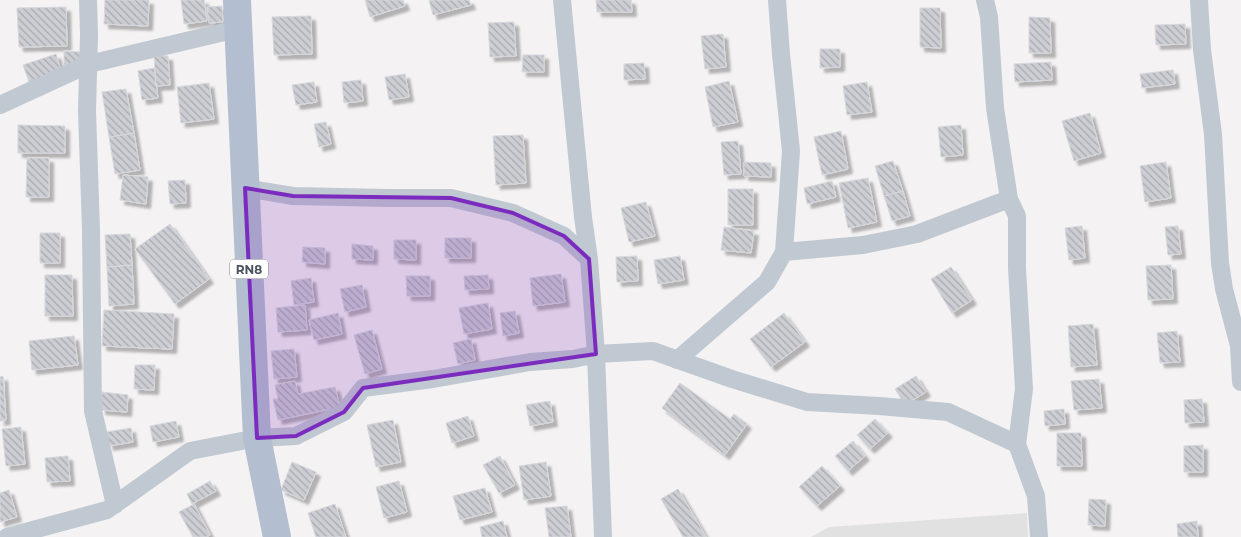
<svg xmlns="http://www.w3.org/2000/svg" width="1241" height="537" font-family="Montserrat,sans-serif">
<style>
.education{fill:#e2e1e1}
.building{fill:url(#building-back-hatch);stroke:#d6d8dd;filter:url(#shadow)}
.lines{fill:none;stroke-linecap:round;stroke-linejoin:round}
.street{stroke:#c0c8d1;stroke-width:18}
.primary{stroke:#b3bed0;stroke-width:28}
.marked{fill:#7b2cbf;fill-opacity:0.2;stroke:#7b2cbf;stroke-width:4;stroke-linejoin:round}
.labels{text-anchor:middle;dominant-baseline:central;stroke-width:5;stroke-linejoin:round;paint-order:stroke}
.shield{fill:#fff;stroke:#808790;stroke-width:1}
.shield-label{font-size:12px;font-weight:bold;fill:#4a5360}
</style>
<defs>
<pattern id="building-back-hatch" width="6" height="6" patternUnits="userSpaceOnUse" patternTransform="scale(1.25)"><rect width="6" height="6" fill="#ccced4"/><path d="M-1 5l2 2M0 0l6 6M5-1l2 2" fill="none" stroke="#a8aaaf"/></pattern>
<filter id="shadow"><feDropShadow dx="4.5" dy="4.5" stdDeviation="1" flood-color="#0004"/></filter>
</defs>
<rect width="100%" height="100%" fill="#f4f2f2"/>
<path class="education" d="M1027,513L1028,537H811L829,527Z"/>
<path class="building" d="M105,0H149L148,26L104,24Z
M181,0H204L207,21L184,24Z
M365,0H403L405,6L370,17Z
M429,0H469L471,5L433,15Z
M596,0H631L632,12H597Z
M222,6L223,22L209,23L207,7Z
M66,7L67,46L19,47L17,8Z
M920,8H940L941,48L920,47Z
M311,16L312,54L274,55L272,17Z
M1029,17L1050,18L1051,53H1029Z
M514,22L516,56L490,57L488,23Z
M1185,24L1186,44L1156,45L1155,25Z
M723,34L726,67L705,69L701,36Z
M820,49H840V67L820,68Z
M64,51L80,52V65H64Z
M56,54L61,71L29,82L23,65Z
M523,55H544V72H522Z
M154,56H168L170,85L156,86Z
M1051,62L1052,80L1015,82L1014,64Z
M644,63L645,79L624,80V64Z
M154,68L158,98L142,100L138,71Z
M1173,70L1175,84L1142,88L1140,74Z
M405,74L409,97L389,100L385,77Z
M361,80L363,101L344,103L342,82Z
M729,81L738,122L713,127L705,87Z
M314,82L317,102L296,105L292,85Z
M867,82L872,112L847,115L843,86Z
M209,83L214,119L181,123L177,87Z
M126,89L134,133L109,137L102,92Z
M1090,113L1101,153L1074,161L1062,121Z
M326,122L331,144L319,147L314,124Z
M18,125L65,126V153H18Z
M961,125L963,155L941,157L938,127Z
M841,131L848,169L822,175L814,137Z
M134,133L140,170L115,174L109,137Z
M523,135L526,183L496,185L493,136Z
M738,141L741,174L724,175L721,142Z
M27,158H49V197H26Z
M893,161L903,191L884,196L875,166Z
M744,162L771,163V177L744,176Z
M1166,162L1171,198L1145,202L1140,166Z
M123,175L148,177L146,204L120,200Z
M868,178L877,222L848,228L839,183Z
M185,180L186,203L170,204L168,181Z
M832,181L836,197L807,204L804,188Z
M728,189H753V225H728Z
M903,191L910,216L892,221L884,196Z
M646,202L655,236L629,242L621,208Z
M170,224L209,279L175,304L135,249Z
M1082,226L1085,258L1069,260L1065,228Z
M1178,226L1181,254L1168,255L1165,227Z
M724,227L754,231L751,253L721,250Z
M40,233H60V263H40Z
M130,234L132,265L107,267L105,235Z
M445,238H471V258H445Z
M394,240H416V260L394,259Z
M352,244L373,246V260L352,259Z
M303,247L325,248V264L302,262Z
M637,256L638,281L617,282L616,257Z
M680,256L684,280L658,284L654,260Z
M132,265L134,304L109,306L107,267Z
M1171,265L1173,299L1148,300L1146,266Z
M951,267L972,300L952,313L931,279Z
M561,274L565,302L533,306L530,278Z
M45,275H72L73,316H45Z
M488,275L489,289L465,290L464,276Z
M406,276H430V296H407Z
M311,278L314,302L294,305L291,281Z
M362,285L366,307L345,312L340,289Z
M488,303L492,329L464,334L459,308Z
M305,305L307,330L278,332L276,308Z
M104,310L174,314L172,349L102,346Z
M515,311L519,333L503,336L500,313Z
M338,313L342,334L314,340L309,320Z
M784,313L805,342L771,367L750,339Z
M1093,324L1097,365L1071,367L1068,326Z
M372,330L382,369L365,374L354,335Z
M1177,331L1180,362L1160,363L1157,333Z
M74,336L78,365L32,370L29,341Z
M471,339L475,360L458,364L453,343Z
M294,349L297,377L274,379L271,351Z
M135,365H155L154,390L134,389Z
M3,376L6,420L0,421V377Z
M916,376L926,392L905,405L895,389Z
M1099,379L1102,408L1074,410L1071,381Z
M295,381L298,394L335,387L340,407L278,420L273,399H278L275,385Z
M680,383L730,419L734,414L747,424L725,455L662,408Z
M102,392L128,395L127,412L101,410Z
M1202,399L1204,422L1185,423L1184,400Z
M550,401L553,422L530,426L526,405Z
M1064,409L1065,424L1045,426L1044,411Z
M468,416L474,436L452,443L446,423Z
M875,419L888,433L870,449L857,435Z
M393,420L401,462L376,467L367,425Z
M176,421L179,437L153,442L150,426Z
M21,427L25,464L6,466L2,429Z
M131,428L133,442L109,446L106,432Z
M1057,433H1081L1082,466H1057Z
M853,441L865,456L848,471L835,456Z
M1203,445V472H1184V446Z
M68,456L70,481L47,482L45,458Z
M500,456L515,485L499,493L483,465Z
M292,462L316,472L304,500L281,490Z
M546,462L551,496L524,500L519,466Z
M822,466L840,486L817,506L799,487Z
M210,481L216,491L192,504L187,494Z
M399,481L407,512L384,518L376,487Z
M485,488L492,512L460,520L453,496Z
M678,489L706,537H683L661,499Z
M9,490L17,517L0,522V493Z
M1089,499L1106,500L1105,526L1088,525Z
M194,504L210,535L206,537H193L179,512Z
M335,504L346,537H316L308,513Z
M567,506L571,537H549L545,508Z
M503,521L507,537H482L480,527Z
M1197,521L1198,537H1178L1177,524Z"/>
<g class="lines">
<path class="street" d="M88,0L89,35L87,111L91,230L93,411L115,505
M562,0L583,217L589,259L596,354L603,537
M985,0L989,17L995,108L1009,199
M1199,0L1202,50L1213,134L1220,263L1224,289L1239,346L1241,382
M0,105L89,64L237,29
M245,188L293,196L388,198H451L513,213L564,236L589,259
M784,252L863,245L917,234L1009,199L1017,216V268L1024,389L1017,444
M677,360L767,282L784,252L791,151L781,54L777,0
M7,537L107,510L190,451L257,438L296,436L344,412L363,388L433,379L530,362L573,359L596,354L653,351L732,379L807,402L879,406L948,412L1017,444L1036,496L1039,537"/>
<path class="primary" d="M237,0L257,438L277,537"/>
</g>
<path class="marked" d="M245,188L293,196L451,198L513,213L564,236L589,259L596,354L363,388L344,412L296,436L257,438Z"/>
<g class="labels">
<rect class="shield" x="230" y="259.5" width="38" height="19" rx="4"/>
<g class="shield-label">
<text x="249" y="269">RN8</text>
</g>
</g>
</svg>
